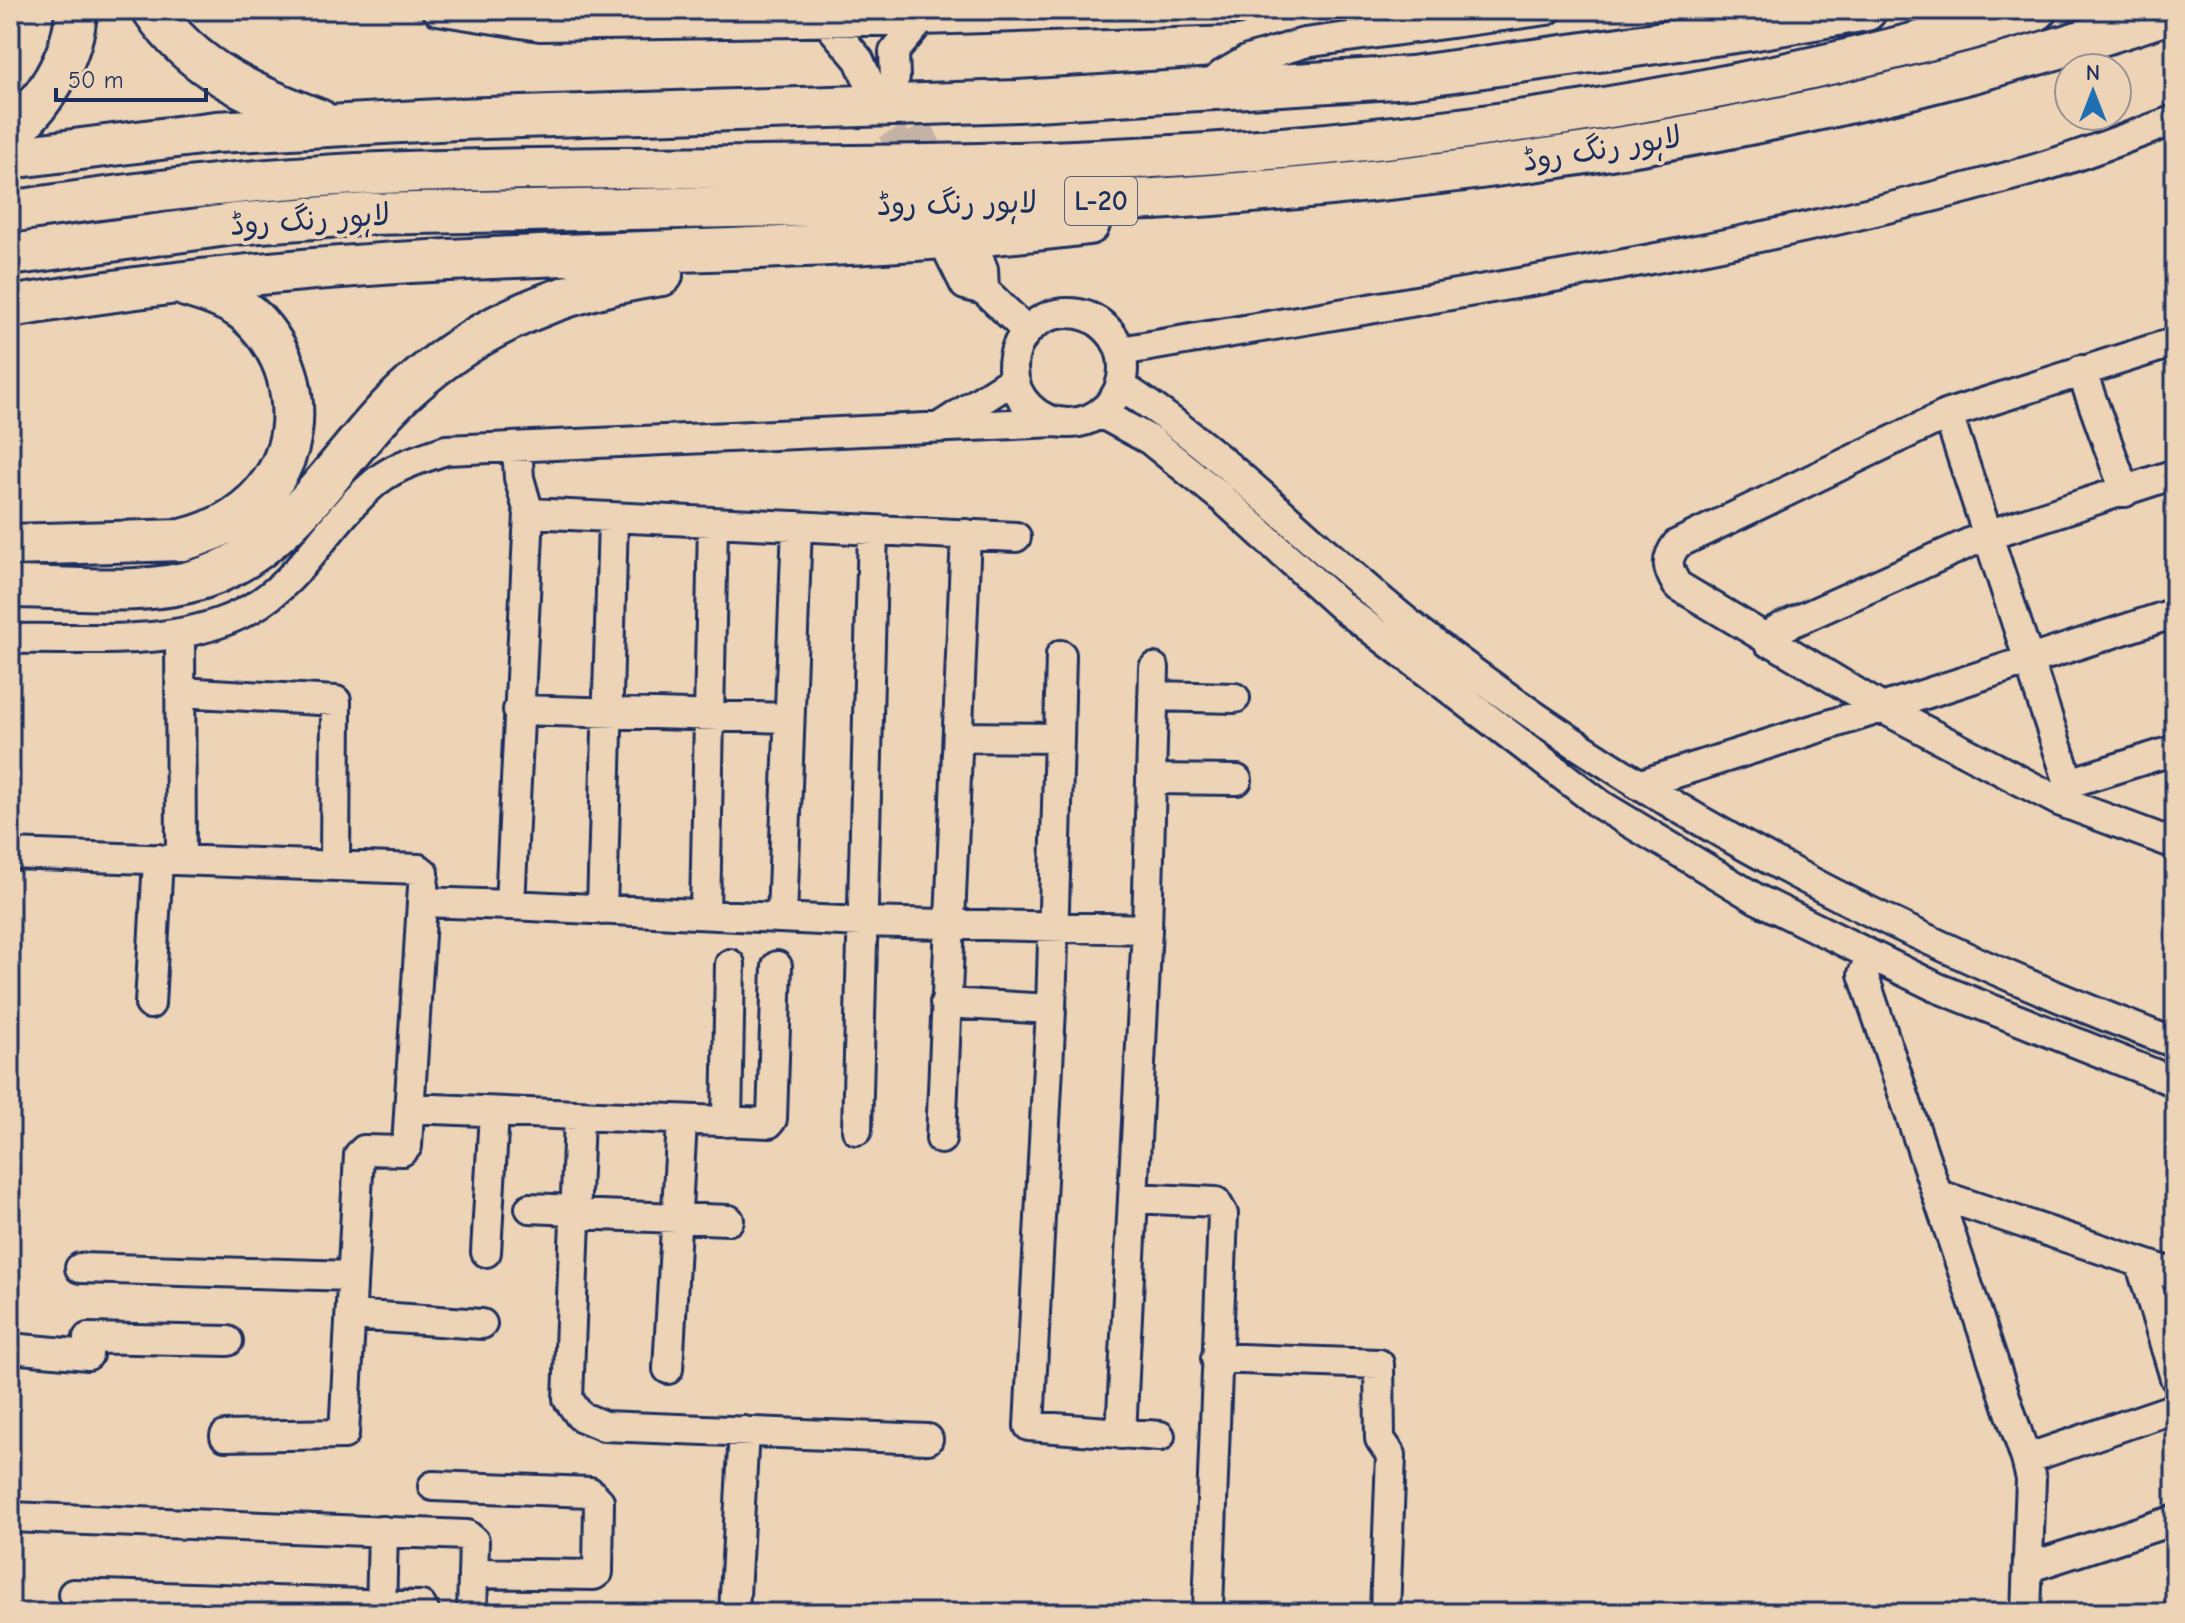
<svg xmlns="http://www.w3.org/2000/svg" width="2185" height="1623" font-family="'Comic Neue','Playpen Sans Arabic',sans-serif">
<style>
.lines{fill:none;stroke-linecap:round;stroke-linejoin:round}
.minor-tunnel{stroke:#c4b3a4;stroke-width:28;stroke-dasharray:28 14;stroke-linecap:butt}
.minor-casing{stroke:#1b2f5e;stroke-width:34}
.highway-casing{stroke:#1b2f5e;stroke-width:46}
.minor{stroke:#eed4b6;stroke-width:28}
.highway{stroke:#eed4b6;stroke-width:40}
.labels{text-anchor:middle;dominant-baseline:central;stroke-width:8;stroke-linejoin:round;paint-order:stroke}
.shield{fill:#eed4b6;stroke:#5a6078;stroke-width:2}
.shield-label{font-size:28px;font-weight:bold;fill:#1b2f5e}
.street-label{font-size:30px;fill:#1b2f5e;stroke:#eed4b6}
</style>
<rect width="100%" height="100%" fill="#eed4b6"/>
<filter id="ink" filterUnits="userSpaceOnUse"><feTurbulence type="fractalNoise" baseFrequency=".0125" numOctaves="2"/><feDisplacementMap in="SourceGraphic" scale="16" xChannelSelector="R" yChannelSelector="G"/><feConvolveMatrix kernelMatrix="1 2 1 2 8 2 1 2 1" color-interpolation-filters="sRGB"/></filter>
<g filter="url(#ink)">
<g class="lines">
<path class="minor-tunnel" d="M900,89L942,178
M874,93L914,178"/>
<g class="minor-casing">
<path id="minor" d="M437,10L540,26L921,20L1236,10
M826,21L859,60L870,85
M895,77L894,52L921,20
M1204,92L1222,75L1248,60L1304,43L1547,10
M975,250L983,269L984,290
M950,255L965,285L984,290L1027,331
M1013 368a55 55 0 1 1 110 0a55 55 0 1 1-110 0Z
M2175,342L1948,414L1677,544C1665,560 1667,568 1677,585L1882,708L2175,613
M1121,351C1425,298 1735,255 2032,170C2081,156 2128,137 2175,120
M2081,370L2125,492
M1121,386C1230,455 1319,554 1421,633C1650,811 1905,942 2175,1043
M1100,413L1150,440L1222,498L1341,606L1601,805L1757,899L1938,988L2175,1082
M1948,414L2069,783L2059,801
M941,426L1014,379
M517,447L519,478L529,513
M1016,537L529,513L510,905L862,922L1147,929
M180,635L181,860
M10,639C88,637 180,649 250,609C301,581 327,525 370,487C391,467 419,459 446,450L1057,422
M1768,642L1776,630L1987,535L2175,474
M1154,668L1147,929L1133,1198L1216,1202L1223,1214L1208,1608
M180,692L336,701L335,866
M1153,696L1235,698
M518,710L789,718
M959,737L1059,738L1051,1009L1029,1426L1160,1436
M1059,738L1061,655
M1151,779L1237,780
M2069,783L2175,750
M1638,785L1882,708L2059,801L2175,844
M10,854L419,869L424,873L422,902L510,905
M602,910L613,519
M705,913L713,523
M782,917L797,526
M1871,956L1863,974L2026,1459L2175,1408
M945,1003L1051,1009
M150,1004L158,859
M410,1108L769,1123L772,1119L777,966
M579,1118L568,1399L580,1416L604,1426L928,1439
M727,1122L730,964
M857,1130L873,530
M941,1139L966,534
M1937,1194L2175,1274
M530,1208L574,1210
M574,1214L729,1220
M486,1252L494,1113
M2141,1265L2175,1378
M80,1268L352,1276
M351,1315L482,1324
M10,1348L88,1355V1338L228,1341
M1216,1358L1379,1364L1380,1439L1391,1455L1385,1613
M668,1369L682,1121
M1121,1434L1133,1198
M225,1436L344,1434L359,1155L364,1150L402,1151L407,1146L422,902
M433,1486L590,1492L599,1501L598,1572L594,1575L473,1573
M10,1517L467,1535L474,1541L472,1613
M2030,1567L2175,1520
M73,1594L421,1606L425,1613
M381,1613L383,1531
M734,1613L744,1431
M2026,1613L2031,1479L2026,1459"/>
</g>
<g class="highway-casing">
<path id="highway" d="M153,10C193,71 254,95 319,120
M10,134C44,103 74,57 76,10
M10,158L216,132L457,119L1018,101L1411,77L1750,30L1866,10
M10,212C125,194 241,180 357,174C616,163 877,172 1136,158C1434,143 1750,95 2036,10
M10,255L234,224L367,214L1154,199C1498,178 1848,122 2175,11
M10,307C133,286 258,272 382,264C618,248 855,253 1089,224
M10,545L182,540C261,521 309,457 287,375C280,351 263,325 243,310C226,298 206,292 186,286
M10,587C72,587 144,597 203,578C295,548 342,446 411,386C482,322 569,288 662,275"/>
</g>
<use href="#minor" class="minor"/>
<use href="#highway" class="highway"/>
</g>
</g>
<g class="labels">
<rect class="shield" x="1065" y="177" width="72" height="48" rx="6"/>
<g class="shield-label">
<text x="1101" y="201">L-20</text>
</g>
<g class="street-label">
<text transform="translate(1602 149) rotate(-9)">لاہور رنگ روڈ</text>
<text transform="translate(957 204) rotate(-1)">لاہور رنگ روڈ</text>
<text transform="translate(310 220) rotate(-4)">لاہور رنگ روڈ</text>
</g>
</g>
<rect width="2185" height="1623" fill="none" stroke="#eed4b6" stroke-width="40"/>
<rect x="20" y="20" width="2145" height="1583" fill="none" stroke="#1b2f5e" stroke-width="3" filter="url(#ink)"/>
<g transform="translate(2093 92)"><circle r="38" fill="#eed4b6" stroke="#9a9293" stroke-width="2"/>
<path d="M0-6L14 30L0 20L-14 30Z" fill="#1f6fb2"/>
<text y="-12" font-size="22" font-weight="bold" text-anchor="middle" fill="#1b2f5e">N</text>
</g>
<path d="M56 88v12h150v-12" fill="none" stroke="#1b2f5e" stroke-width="4"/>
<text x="68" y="88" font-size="24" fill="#1b2f5e" stroke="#eed4b6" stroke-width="6" paint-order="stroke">50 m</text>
</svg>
